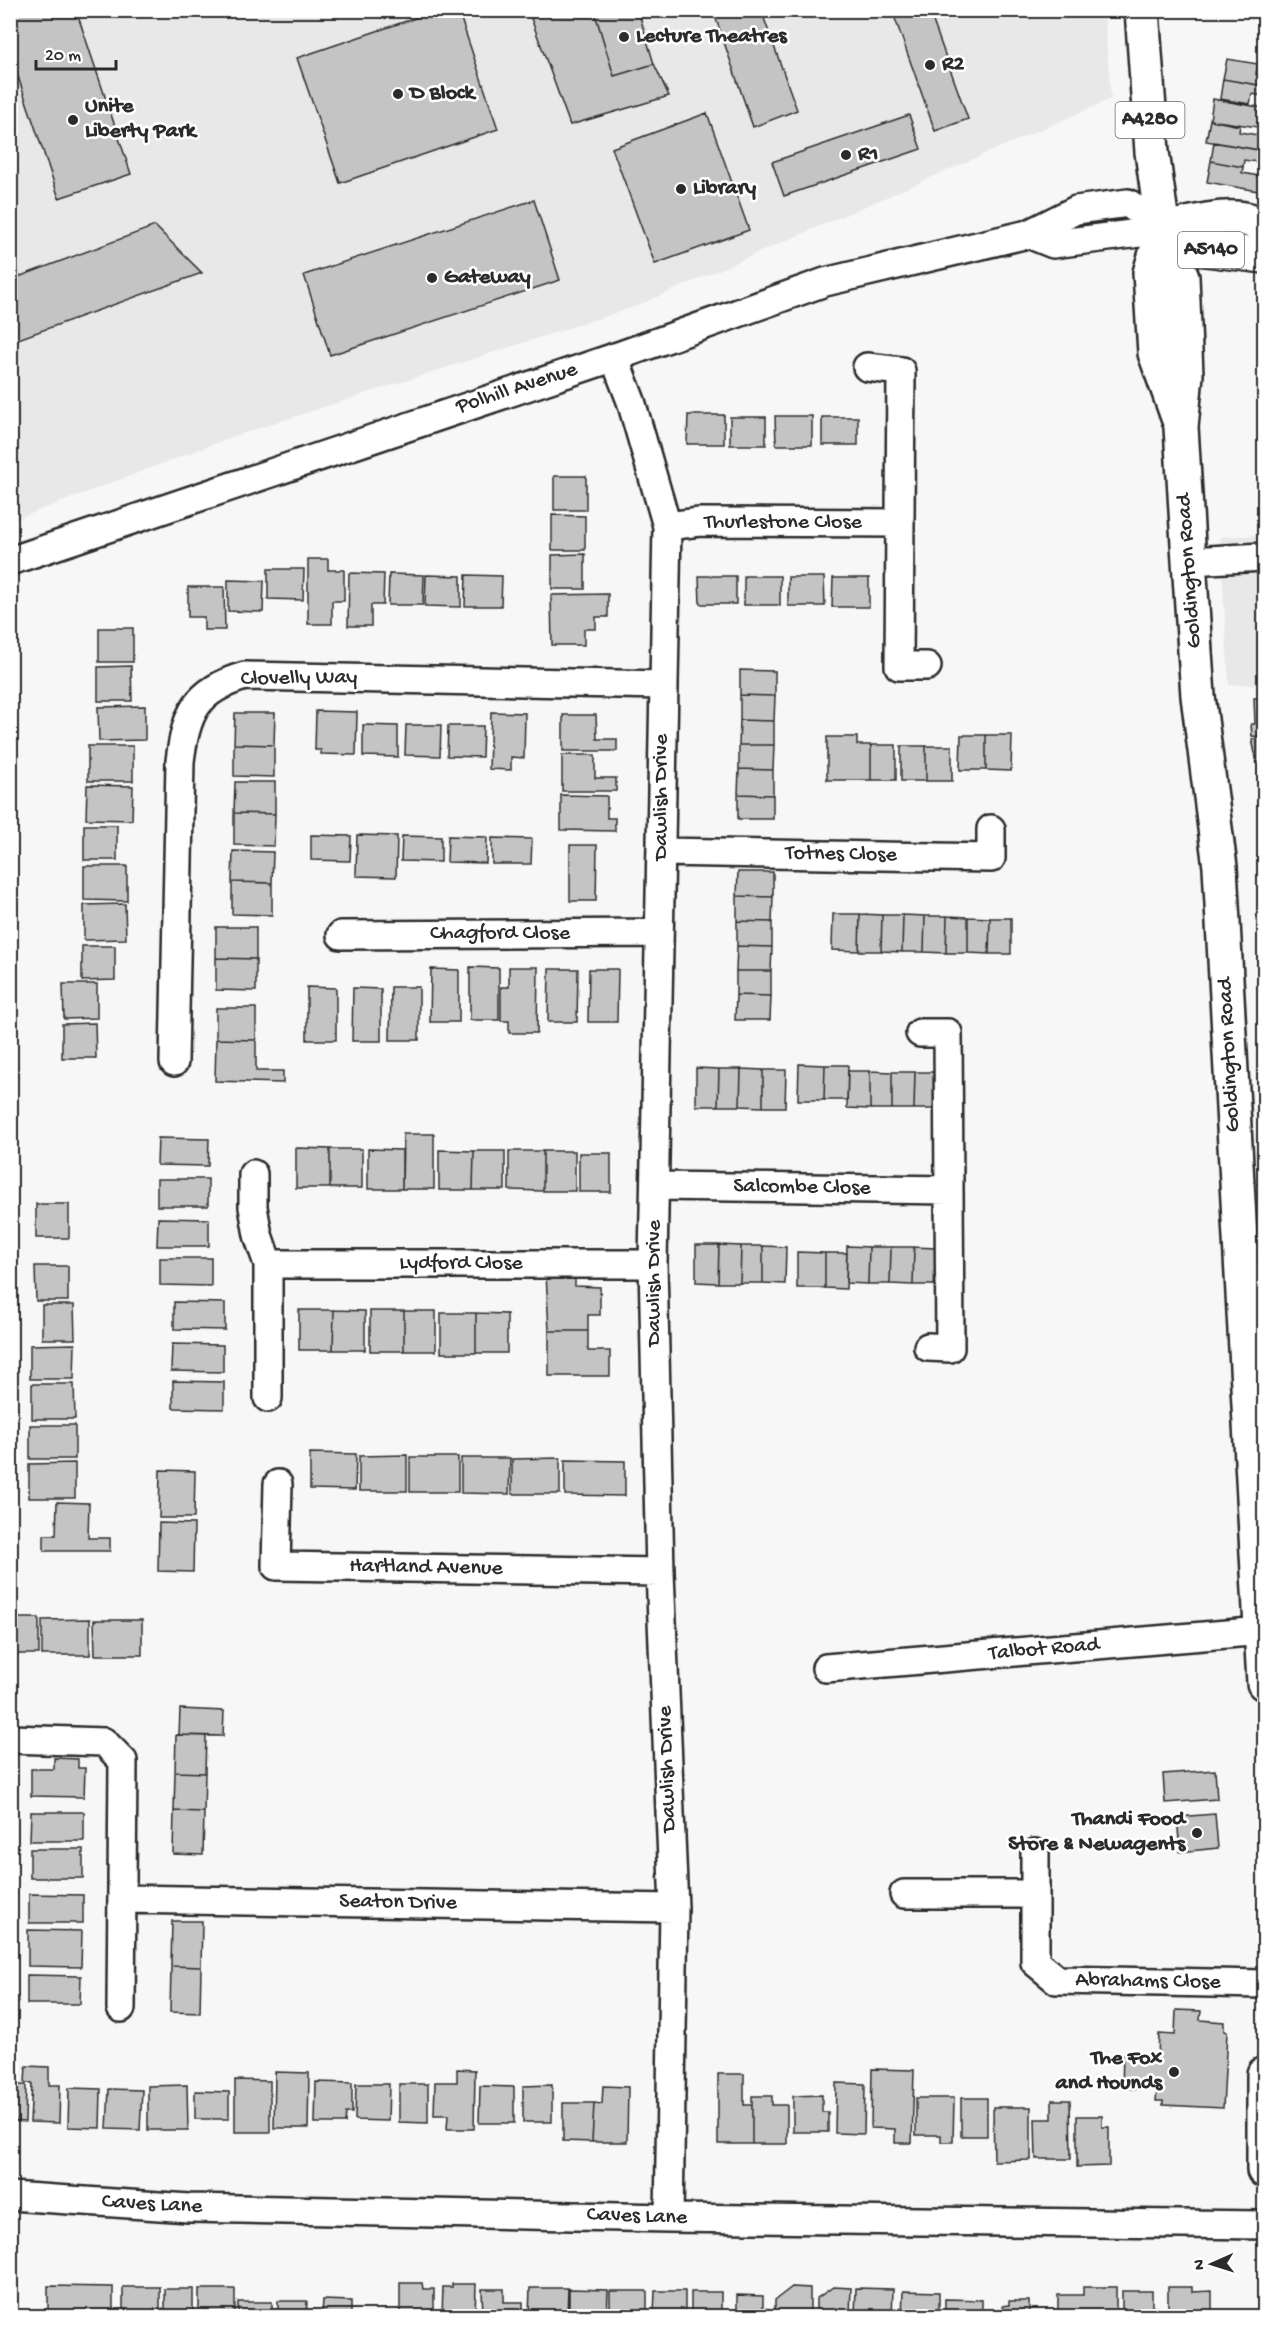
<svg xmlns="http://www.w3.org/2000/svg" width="1275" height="2327" font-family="'Gochi Hand',sans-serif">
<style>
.built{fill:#e8e8e8}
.building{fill:#c4c4c4;stroke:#2b2b2b;stroke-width:1.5}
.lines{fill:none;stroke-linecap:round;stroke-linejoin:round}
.minor-casing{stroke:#2b2b2b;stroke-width:32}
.major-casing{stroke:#2b2b2b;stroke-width:38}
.minor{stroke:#fff;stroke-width:27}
.major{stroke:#fff;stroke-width:33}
.poi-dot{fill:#2b2b2b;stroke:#fff;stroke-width:2}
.labels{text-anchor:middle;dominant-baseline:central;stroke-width:5;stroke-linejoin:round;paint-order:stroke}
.shield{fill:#fff;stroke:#6b6b6b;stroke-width:1.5}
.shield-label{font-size:21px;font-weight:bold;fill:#2b2b2b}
.poi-label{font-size:22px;font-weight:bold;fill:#2b2b2b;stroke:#fff;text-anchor:start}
.street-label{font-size:22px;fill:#2b2b2b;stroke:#fff}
</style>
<rect width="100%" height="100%" fill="#f7f7f7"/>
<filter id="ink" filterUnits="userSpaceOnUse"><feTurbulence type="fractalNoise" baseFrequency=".0167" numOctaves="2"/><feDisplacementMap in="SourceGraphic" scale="12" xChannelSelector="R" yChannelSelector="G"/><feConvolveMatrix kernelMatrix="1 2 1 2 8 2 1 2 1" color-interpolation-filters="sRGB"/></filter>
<g filter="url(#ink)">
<path class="built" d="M11,11H1104L1111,99L634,307L235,436L11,521Z
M1264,535V684L1229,685L1220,537Z"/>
<path class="building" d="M10,10H76L131,174L59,198L14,65L10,66Z
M439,10H458L498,129L340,183L297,58Z
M528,10H594L614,76L654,64L669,96L570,125Z
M594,10H638L654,64L614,76Z
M713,10H761L797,110L753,127Z
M892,10H929L968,119L935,131Z
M1227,59L1258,64L1256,74L1264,75V86L1223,79Z
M1223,79L1264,86V96L1252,94L1250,104L1220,99Z
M1213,99L1264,108V128L1210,120Z
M707,113L749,230L655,264L612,148Z
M909,115L921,149L784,196L772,162Z
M1210,120L1240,126L1239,132L1264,136V151L1206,141Z
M1214,142L1264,151V163L1244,160L1243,167L1211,161Z
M1211,161L1243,167L1242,173L1264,177V192L1207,182Z
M534,200L560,280L330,355L304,275Z
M155,226L202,273L10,342V280Z
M688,415H724V444H687Z
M775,416H812V445H776Z
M730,417H766V445H730Z
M822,417H858V445H822Z
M554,476H586V510H554Z
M552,515L585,516V550H552Z
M585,554V589H552V555Z
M308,559H328V570H344V601H332V624H308Z
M268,569H304L303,600L268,599Z
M349,573L384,574L383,605H371V626H348Z
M389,574L424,575L423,605H388Z
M426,575L461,576V607L425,606Z
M466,575L502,576L501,606H465Z
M699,576H736V604H700Z
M744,576H780V605H744Z
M788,577H824L825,606H788Z
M833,578H869V607H832Z
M228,580L264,581L263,612L228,611Z
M188,587H224L225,630H204V617H188Z
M608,594V617H596V629H584V645H552L551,595Z
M99,628H133V662H99Z
M131,666L132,701H98V667Z
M740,670L775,671V696L740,695Z
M740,695L775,696L774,721L740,720Z
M1254,698H1264V737L1252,736L1251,724H1255Z
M145,706V740L99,741L98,707Z
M316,711L357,712L356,755L321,754V750H315Z
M491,712L525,713L524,758L511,757V770L489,769Z
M235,713H275L274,745L234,744Z
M563,715H596L597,739H617V751H563Z
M740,720L774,721V745H739Z
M363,725L398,726V757L363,756Z
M406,725H441L440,756L405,755Z
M448,726H483L482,757L447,756Z
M961,735H986V770H960Z
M986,735H1012L1011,771L986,770Z
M827,737H857V745H871V780H827Z
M1264,737V762L1257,763L1252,739Z
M234,744L274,745V777L234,776Z
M739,745H774L773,770L739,769Z
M871,745H896V780H871Z
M88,746H133V781H88Z
M901,746H926V781H901Z
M926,746H952V781H926Z
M562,755H595V778H616V791H562Z
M739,769L773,770V795L738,794Z
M235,782H275V814L234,813Z
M87,785L133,786L132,820L86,819Z
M1264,785V809L1260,810L1259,796H1264Z
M738,794L773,795V819H738Z
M561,795L607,796V818H615V831L561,830Z
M1261,812H1264V825H1262Z
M234,813L275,814L274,846L234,845Z
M84,825H117V860H84Z
M311,835L351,836L350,861L311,860Z
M357,835L397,836L396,877L356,876Z
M402,836L441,837V862L401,861Z
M448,836L487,837L486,863L447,862Z
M492,838L532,839L531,864H492Z
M570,845H597L596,901H570Z
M233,851L273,852L272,883L232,882Z
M84,866H127V901L84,900Z
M738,872H773V897L737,896Z
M232,882L272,883V915L232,914Z
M737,896L773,897L772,922L737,921Z
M125,904L126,939L84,940V905Z
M833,914H860L859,951L832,950Z
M860,914L882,915L881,951H859Z
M882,915H903L902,952L881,951Z
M903,915L925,916L924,952H902Z
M925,916H947L946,953L924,952Z
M947,916L968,917V953H946Z
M968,917L990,918L989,954L968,953Z
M990,918H1011V954H989Z
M737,921L772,922V947L737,946Z
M216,927H256V959L216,958Z
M82,946H115V980L82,981Z
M737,946L772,947L771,971H736Z
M216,958L256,959V991L216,990Z
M470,967L499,968V1020H470Z
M509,967H538L537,1033H509V1021H501V987H509Z
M431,969L459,970V1022H430Z
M549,969H578L577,1022H548Z
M589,969H618L617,1022H588Z
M736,971H771V996L736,995Z
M63,984H97V1018L64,1019Z
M307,987L336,988V1040H307Z
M391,987H419V1040H390Z
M353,988L381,989V1041H352Z
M736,995L771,996L770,1020H735Z
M216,1008H256V1040L216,1039Z
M95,1023L96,1058H62V1024Z
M216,1039L256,1040V1071H283V1083L215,1081Z
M799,1064L825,1065L824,1100H798Z
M825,1065H848L847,1100H824Z
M696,1068L719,1069L718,1106H696Z
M719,1069H741L740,1106H718Z
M741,1069L763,1070V1107L740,1106Z
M763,1070H786L785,1107H763Z
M848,1071H870V1109L847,1108Z
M870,1071L892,1072V1109H870Z
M892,1072H915L914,1109H892Z
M915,1072H937V1109H914Z
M403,1134H434V1189H402Z
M158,1138L209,1139L208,1166L157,1165Z
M296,1148L330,1149V1188H296Z
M330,1149H362V1188H330Z
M368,1149L402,1150V1189H368Z
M439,1150L474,1151L473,1190H439Z
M474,1151H505V1190H473Z
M509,1151H543V1191L509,1190Z
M543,1151H575V1191H543Z
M579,1153H611V1192H579Z
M157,1179H208V1206H157Z
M36,1204H69V1238H36Z
M158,1218L209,1219V1246H157Z
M696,1245H719L718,1283L696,1282Z
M719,1245L741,1246L740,1283H718Z
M741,1246H763V1283H740Z
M763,1246L786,1247L785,1284L763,1283Z
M847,1246L869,1247L868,1284L846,1283Z
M869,1247H891L890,1284H868Z
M891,1247H914L913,1285L890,1284Z
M914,1247L936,1248L935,1285H913Z
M797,1252L825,1253V1288H797Z
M825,1253H847L846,1289L825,1288Z
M160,1258H211V1286L160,1285Z
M35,1266H68V1301H36Z
M546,1274H575V1286L600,1287V1315H588V1331H549Z
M174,1302L225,1303V1330L174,1329Z
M42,1305H74L75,1339H42Z
M299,1310H334L333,1350H299Z
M334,1310L365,1311V1350H333Z
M370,1311H404V1351H370Z
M404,1311H436V1351H404Z
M441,1313H476V1353H441Z
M476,1313L507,1314V1353H476Z
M549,1331H588V1351H610V1376H549Z
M75,1344L74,1379H30V1345Z
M172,1344L223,1345V1372L171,1371Z
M173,1381L224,1382V1409L173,1408Z
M32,1384H74L75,1419H32Z
M30,1425H75V1459H30Z
M310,1453L356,1454L355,1490L310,1489Z
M407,1455V1491H359V1456Z
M410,1457H458V1492H410Z
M461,1458H510L509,1494L461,1493Z
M560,1458V1494H512V1459Z
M565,1460L625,1461V1496L565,1495Z
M75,1463V1498H29V1464Z
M160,1470L195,1471L194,1518H159Z
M57,1502L89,1503L88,1538H110V1551H44V1535H56Z
M159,1523L194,1524L193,1572L158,1571Z
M10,1618H39V1654H10Z
M90,1619V1655H42V1620Z
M94,1620H142V1655H95Z
M180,1709L224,1711L223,1736L179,1735Z
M176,1735L206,1736L205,1773L175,1772Z
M54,1758L78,1759V1768H85L84,1797L31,1796V1769H54Z
M1215,1770L1217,1799L1165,1803L1163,1774Z
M175,1772L205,1773L204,1812L174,1811Z
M174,1811L204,1812L203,1855L173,1854Z
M31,1812H84V1841H30Z
M1215,1814L1218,1848L1180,1852L1177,1817Z
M30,1849H83V1878H30Z
M29,1894L83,1895V1923H29Z
M172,1921H202L201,1967L171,1966Z
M28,1930L82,1931L81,1967L28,1966Z
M171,1966L201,1967L200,2013L170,2012Z
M27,1975L81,1976L80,2004H27Z
M1176,2010L1201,2011L1200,2020L1224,2022V2031L1227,2032L1223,2108L1163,2105V2101H1156L1157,2090L1122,2088L1123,2055L1158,2057L1159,2034L1175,2035Z
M26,2066L49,2067V2085H60L59,2123L30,2122L32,2083H25Z
M457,2069L475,2070L474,2129H447L448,2115H434L435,2082H457Z
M872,2069L914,2070L912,2143H895V2129L871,2128Z
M275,2072L309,2073L308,2128H274Z
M718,2074H744V2105H752V2144H718Z
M235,2080L270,2081V2132H235Z
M316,2082L352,2083V2113H346L345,2123H315Z
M836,2083L865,2084L864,2134L835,2133Z
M356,2084H389L388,2121L355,2120Z
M399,2084H428V2123L399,2122Z
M10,2085H26L25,2122L10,2121Z
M187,2085L188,2130H148V2086Z
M552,2085V2122H523V2086Z
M480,2086L514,2087V2123H479Z
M603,2086L628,2087L627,2142H592L594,2103L602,2104Z
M69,2088L101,2089L100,2128L68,2127Z
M109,2089L142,2090L140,2130L107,2129Z
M195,2091L229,2092V2119H195Z
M822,2095V2112H828V2132H793V2096Z
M752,2096H772V2105H787V2144H752Z
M916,2098H954L953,2142H941V2135H916Z
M961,2098H987V2136H961Z
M1052,2100H1070L1071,2159H1036L1035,2119H1052Z
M563,2103H594L592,2142L563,2141Z
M993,2107H1031V2160L994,2161Z
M1077,2116H1102V2127H1109V2166L1077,2167Z
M400,2283H422L423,2289H434V2316H400Z
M452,2284H476L475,2316H442L443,2287H452Z
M48,2286L113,2287V2316H48Z
M123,2287H160V2316H123Z
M792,2287L810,2288V2316H775V2300Z
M833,2287L851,2288L850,2316H816V2299Z
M1083,2287H1116V2316H1058V2295H1083Z
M1168,2287H1192V2292L1212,2291V2316H1168Z
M530,2288H568L567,2316H529Z
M856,2288L893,2289L892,2316H855Z
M165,2289H193V2316H165Z
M199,2289H235V2316H199Z
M482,2289H504V2302H523V2316H483Z
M569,2289L608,2290L607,2316H569Z
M610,2291H647V2316H610Z
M655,2291H685V2316H654Z
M903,2291L939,2292V2316H902Z
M1122,2291H1152V2307L1161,2308V2316H1122Z
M691,2292H721V2316H691Z
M737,2295L763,2296V2308L769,2309L768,2316H727V2311H737Z
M945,2299L982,2300V2316H945Z
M323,2300L351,2301V2316H322Z
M278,2301H307L306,2316H278Z
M1009,2301H1029V2316H1002V2306L1009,2305Z
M238,2302H272V2316H238Z"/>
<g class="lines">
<g class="minor-casing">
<path id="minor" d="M1028,234L1053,244L1163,230
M614,357L631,401L667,526L653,1264L660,1572L674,1908L669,2218
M867,367L901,371L899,666H927
M667,526L700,522L900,523
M10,561L621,355L825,282L1028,234L1076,210L1128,203L1163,230
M1189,561L1264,557
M662,852L991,858V829
M341,935L659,933
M920,1033H948L950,1348L928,1347
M174,1062L180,761C186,713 196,690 245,676L663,685
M253,1174V1207L258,1235L268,1264V1398
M655,1186L949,1190
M268,1264H653
M278,1484L276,1566L660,1572
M826,1668L1262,1631
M10,1739L104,1742L123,1761L121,2008
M1035,1853V1962L1057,1980L1264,1984
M904,1894H1033
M122,1899L674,1908
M10,2196L189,2208L669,2218L1264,2225"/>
</g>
<g class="major-casing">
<path id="major" d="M1142,10L1152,152L1163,230L1182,277L1186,375L1181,427L1189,561L1198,696L1220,867L1264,1683
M1163,230L1150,273L1155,353L1179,420
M1163,230L1188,247L1264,256
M1163,230C1192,223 1238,208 1264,227
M1264,2074V2170"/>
</g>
<use href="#minor" class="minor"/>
<use href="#major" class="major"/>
</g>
</g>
<g class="poi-dot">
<circle cx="624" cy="37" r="6"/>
<circle cx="930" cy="65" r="6"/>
<circle cx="398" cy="94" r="6"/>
<circle cx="73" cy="120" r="6"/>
<circle cx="846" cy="155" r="6"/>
<circle cx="681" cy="189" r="6"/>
<circle cx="432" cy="278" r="6"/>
<circle cx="1197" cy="1833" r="6"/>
<circle cx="1174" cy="2072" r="6"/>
</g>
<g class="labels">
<g class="shield">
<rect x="1115.5" y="102" width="69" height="36" rx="4.5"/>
<rect x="1178" y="232" width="66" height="36" rx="4.5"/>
</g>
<g class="shield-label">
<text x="1150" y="120">A4280</text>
<text x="1211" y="250">A5140</text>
</g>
<g class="poi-label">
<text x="636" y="37">Lecture Theatres</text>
<text x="942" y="65">R2</text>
<text x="410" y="94">D Block</text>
<text x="85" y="107">Unite<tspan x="85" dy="25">Liberty Park</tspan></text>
<text x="858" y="155">R1</text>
<text x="693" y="189">Library</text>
<text x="444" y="278">Gateway</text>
<text x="1185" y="1820" text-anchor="end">Thandi Food<tspan x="1185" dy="25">Store &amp; Newagents</tspan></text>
<text x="1162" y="2059" text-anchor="end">The Fox<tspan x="1162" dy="25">and Hounds</tspan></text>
</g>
<g class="street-label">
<text transform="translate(517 389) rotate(-18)">Polhill Avenue</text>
<text x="783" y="523">Thurlestone Close</text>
<text transform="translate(1190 571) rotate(-94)">Goldington Road</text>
<text transform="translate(299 679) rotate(-1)">Clovelly Way</text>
<text transform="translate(662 797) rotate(-90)">Dawlish Drive</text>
<text transform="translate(841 855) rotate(1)">Totnes Close</text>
<text x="500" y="934">Chagford Close</text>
<text transform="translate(1230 1055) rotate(-93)">Goldington Road</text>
<text transform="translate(802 1188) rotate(1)">Salcombe Close</text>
<text x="461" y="1264">Lydford Close</text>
<text transform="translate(655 1283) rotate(-90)">Dawlish Drive</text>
<text transform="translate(426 1568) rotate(1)">Hartland Avenue</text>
<text transform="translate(1044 1650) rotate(-5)">Talbot Road</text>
<text transform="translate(668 1769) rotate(-92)">Dawlish Drive</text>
<text transform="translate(398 1903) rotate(1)">Seaton Drive</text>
<text transform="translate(1148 1982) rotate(1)">Abrahams Close</text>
<text transform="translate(152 2205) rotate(3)">Caves Lane</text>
<text transform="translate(637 2217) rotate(2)">Caves Lane</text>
</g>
</g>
<rect width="1275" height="2327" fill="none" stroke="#fff" stroke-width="36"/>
<rect x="18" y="18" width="1239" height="2291" fill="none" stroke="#2b2b2b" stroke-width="2" filter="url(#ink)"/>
<g transform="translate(1212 2264) rotate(267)" stroke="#ffffff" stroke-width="4.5" paint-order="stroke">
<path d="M0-4.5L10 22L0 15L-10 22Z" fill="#2b2b2b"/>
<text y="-9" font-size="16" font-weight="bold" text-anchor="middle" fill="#2b2b2b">N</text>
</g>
<path d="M36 60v9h80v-9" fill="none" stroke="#2b2b2b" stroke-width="3"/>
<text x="45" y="60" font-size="18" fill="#2b2b2b" stroke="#ffffff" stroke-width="4.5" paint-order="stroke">20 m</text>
</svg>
